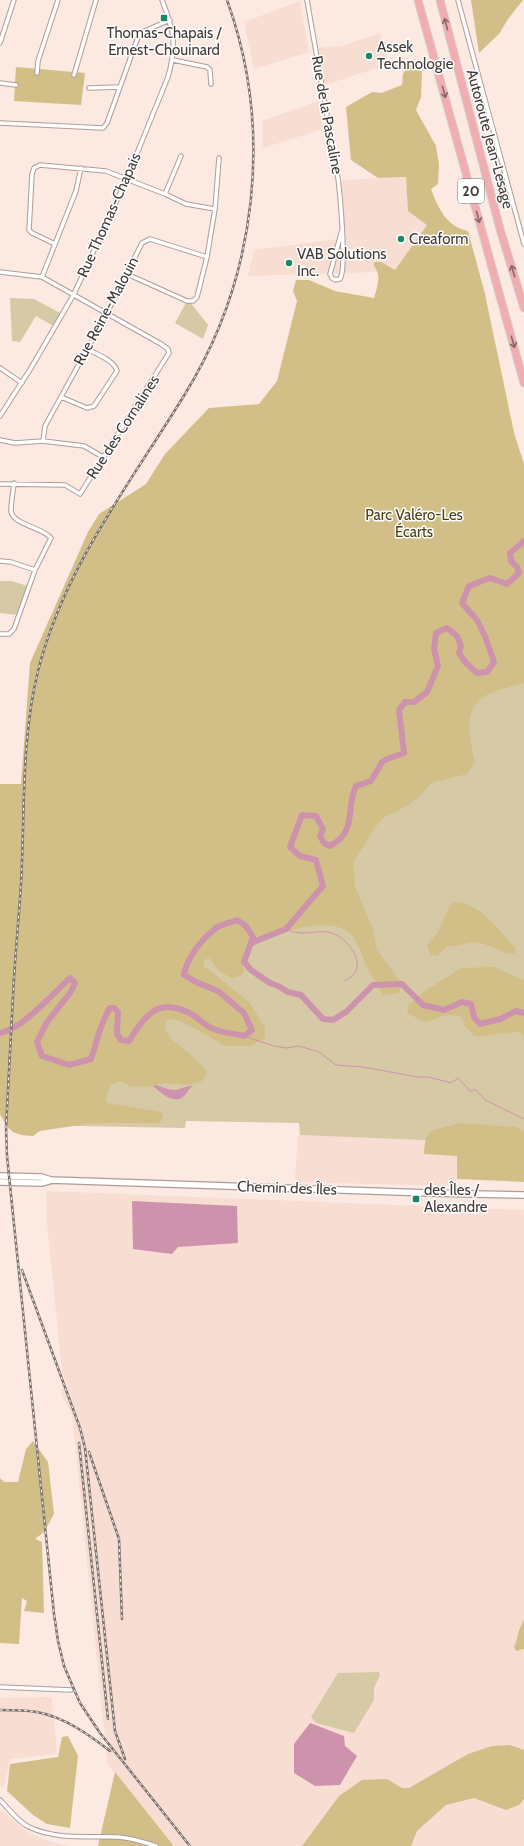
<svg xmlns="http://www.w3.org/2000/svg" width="524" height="1846" font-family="Cabin,sans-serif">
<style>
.built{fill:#f8ddd3}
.green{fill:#d5c9a6}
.forest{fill:#d2bf87}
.water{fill:#ce93ac}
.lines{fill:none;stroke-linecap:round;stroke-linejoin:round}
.stream{stroke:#ce93ac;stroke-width:1}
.river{stroke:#ce93ac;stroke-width:6}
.street-casing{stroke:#ae9d96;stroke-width:5.5}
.secondary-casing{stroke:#ae9d96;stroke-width:8}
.highway-casing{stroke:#d1cfcf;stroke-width:9}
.street{stroke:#fff;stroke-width:3.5}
.secondary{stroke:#fff;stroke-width:5.5}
.highway{stroke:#f2adb0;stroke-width:7}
.rail-casing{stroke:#7c716d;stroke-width:2.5}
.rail{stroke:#fff;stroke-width:1;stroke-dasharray:3;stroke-linecap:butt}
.oneway{stroke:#876767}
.poi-dot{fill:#188868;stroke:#fff;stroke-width:1.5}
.labels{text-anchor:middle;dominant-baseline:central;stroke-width:3;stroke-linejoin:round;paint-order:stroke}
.shield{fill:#fff;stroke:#797472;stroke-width:1}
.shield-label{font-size:14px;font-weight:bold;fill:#403936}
.poi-label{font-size:15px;fill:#403936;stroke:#fff;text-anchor:start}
.street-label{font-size:15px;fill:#403936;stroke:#fff}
.park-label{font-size:15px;fill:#4d3f12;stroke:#fff}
</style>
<rect width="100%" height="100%" fill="#fce9e2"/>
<path class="built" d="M300,1L309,52L254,69L244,22Z
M380,33L389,64L325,85L318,48L341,46Z
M318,101L323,129L263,148L262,121Z
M406,177L408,211L428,224L395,270L374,266L378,272L248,276L254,250L345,238L342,180Z
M298,1135L458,1141L456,1186L295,1182Z
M46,1191L524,1210V1846H173L108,1765L106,1751L111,1742L105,1736L104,1728L72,1414L62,1396L61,1389L68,1387L62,1371L47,1223Z
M52,1697L57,1754L10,1759L4,1788L0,1786V1698Z
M2,1810L26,1831L45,1840L68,1846H0V1812Z"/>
<path class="green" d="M10,298L34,299L62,314L55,327L36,316L20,342L12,341Z
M187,301L190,302L208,325L203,339L175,323Z
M493,341C506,381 508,425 524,464V1144L300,1135L299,1123L186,1121L185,1128L80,1126L6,1127Z
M0,581H11L28,586L18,615L0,613Z
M379,1672L380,1675L374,1688V1700L354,1733L316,1723L311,1717L338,1673Z"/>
<path class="forest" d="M471,0H523L508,19L499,34L479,53Z
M409,64L422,72L421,97L416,110L436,146L439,165L438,184L431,189C438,208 447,227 468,231L485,294L514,433L524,464V683C515,686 492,691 485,696C461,712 470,739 475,762L467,774L431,783L420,796L407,806L383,818L374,829L353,863L355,886L373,929L377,950L402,984L399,993L383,995C378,986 372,978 368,968C363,959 360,947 354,938C334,909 265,936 244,952L242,961L244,971L241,976L231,978L218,970L209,958L204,960V966L249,1002L265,1027V1038L250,1046H225L196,1029L174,1019L167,1020L165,1028L171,1039L197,1060L207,1072L202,1081L187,1085L165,1083L150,1086L130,1087L126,1083L120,1081L111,1085L105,1100L107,1103L160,1112L163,1115L162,1120L158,1123H92L40,1131L33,1136C13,1135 9,1132 0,1114V784H21L30,663L88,532L99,514L146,484L165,454L209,408L259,404L277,381L297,301L293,291L296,280H309L335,291L374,298C377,287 382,276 374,266V262H381L395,270L427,225L408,211L406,177L378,178L351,160L346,107L372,92L381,93L402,85L403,74Z
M16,67L85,73L81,105L14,101Z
M454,902C480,902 500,932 516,949L514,954L506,953L490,946L476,942L446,947L437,956L430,955L427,945L438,932L449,907Z
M494,967L524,980V1037L520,1032C504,1031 490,1038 474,1036L464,1025L463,1018C450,1011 439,1018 426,1022L408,1014L407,1006L425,991L461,968Z
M459,1123L516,1127L524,1131V1182L457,1179V1156L424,1154C425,1123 436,1132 459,1123Z
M33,1441L48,1462L54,1514L44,1532L35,1539L42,1542L44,1613L24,1611L27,1601L22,1598L19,1644L0,1643V1478L4,1482H18L26,1449Z
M524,1620V1649L516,1651L514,1647C519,1636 517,1631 524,1620Z
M68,1736L78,1756L70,1828L47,1824L33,1815L7,1791L10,1764L58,1757L62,1737Z
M510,1745L524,1750V1799L519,1805L506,1810L474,1798L446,1805L417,1831L411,1846H302L339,1796L362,1780L387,1779L402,1788H409L468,1754L492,1746Z
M115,1772L173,1845V1846H98Z"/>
<path class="water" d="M155,1085C161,1086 168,1090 174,1090C181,1090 187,1085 193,1086C188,1089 188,1092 184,1096C175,1106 160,1092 153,1086Z
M132,1201L237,1206L238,1243L178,1247L172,1254L133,1249Z
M310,1723L344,1736L345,1746L357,1756L340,1785L315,1786L294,1773V1744Z"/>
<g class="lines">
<path class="stream" d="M286,929C301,937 312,930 328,932C342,934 360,953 357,968C355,975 350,978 344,981
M244,1036L274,1046L286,1048L299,1046L319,1052L336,1065L363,1067L418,1077H429L451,1083L458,1078L471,1092L475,1089L485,1100L524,1119"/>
<path class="river" d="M251,943L286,929L323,886L316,860L300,856L290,847L302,815L316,816L323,829L320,836L324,843L330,846C358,831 345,809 356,786L371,781L382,762L387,759L404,753L399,710L405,702H414L427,692L438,666L434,649L436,633L447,628L457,636L461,646L459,653L465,662L477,673L487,672L494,662L485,636L477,620L462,603L469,586L490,578L507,584L519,573L517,567L511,561L510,553L524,541
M0,1033C24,1028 51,995 70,978L75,983L70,993L47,1022L37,1042L42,1056L69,1065L91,1059C97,1042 100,1023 110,1008H114L118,1012L117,1034L121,1040L129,1041C147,1013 159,996 193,1015C199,1019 204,1024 211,1028C220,1033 234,1033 244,1036L252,1030L244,1013L218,991L198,983L184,975C187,957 202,939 216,928C221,924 230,923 237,920L246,926L253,937L244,962L251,970L270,983L278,986L288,992L301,995L323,1019L333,1020L346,1012L373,985L402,984L423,1005L444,1010L462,1002L471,1004L474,1017L480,1024L500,1019L516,1011L524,1013"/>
<g class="street-casing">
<path id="street" d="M307,0L338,178C340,194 347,268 340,279L335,280L332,278L330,274L342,230
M458,0L524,244
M0,43L14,0
M173,60L207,67L210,70L211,84
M37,73L38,61L58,0
M74,75L96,0
M0,83L16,85
M89,88L120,87
M0,123L103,128L107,123L138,37L140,33L170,20
M165,194L181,156
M55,244L32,233L29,230L32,174L34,168L40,165L106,171L165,194L186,204L215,209
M0,272L42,277L161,344L168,349L169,353L80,494L65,485L0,484
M127,274L187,301H193L197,297L207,257L215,209L219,158
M42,277L76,191L81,168
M0,368L22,383
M61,397L87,408L94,406L117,371C114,360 96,354 87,349
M0,416L31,368L74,294L127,178L168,77C177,45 174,30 162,0
M0,440L15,443L43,441L84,446L103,457
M43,441L45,426L107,313L142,243L150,239L207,257
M0,561L11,562L35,570
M0,634H9L14,629L35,570L51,538C42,527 13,525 11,511C11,503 13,492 14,483
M0,1687L71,1690
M0,1800C9,1809 18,1822 29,1827C57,1840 88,1836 118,1837C131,1838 144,1842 156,1846"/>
</g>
<g class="secondary-casing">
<path id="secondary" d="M0,1176L41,1177L51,1180L429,1193L524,1195
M0,1182L41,1183L49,1181"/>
</g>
<g class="highway-casing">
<path id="highway" d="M418,0L524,383
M440,0L500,229L524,308"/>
</g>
<use href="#street" class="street"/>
<use href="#secondary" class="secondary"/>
<use href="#highway" class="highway"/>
<g class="rail-casing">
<path id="rail" d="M22,1270L80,1428L85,1448L115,1731L125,1759
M79,1443L108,1719
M89,1452L119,1539L122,1619
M0,1710C12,1710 25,1710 37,1712C64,1717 88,1734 110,1751
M190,1846L100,1733L80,1703L64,1666L58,1641L54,1614L7,1156L6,1127C9,1077 11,1028 14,978C16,947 19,915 21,884C25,813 21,740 38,671C64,567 130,484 185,394C257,277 274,130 227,0"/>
</g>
<use href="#rail" class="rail"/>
</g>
<defs><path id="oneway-shaft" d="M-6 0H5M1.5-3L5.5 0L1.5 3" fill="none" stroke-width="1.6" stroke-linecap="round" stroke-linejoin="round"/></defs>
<g class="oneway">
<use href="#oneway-shaft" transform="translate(446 24) rotate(-105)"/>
<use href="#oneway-shaft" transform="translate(444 92) rotate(75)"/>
<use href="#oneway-shaft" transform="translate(478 217) rotate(75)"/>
<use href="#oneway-shaft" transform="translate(513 271) rotate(-107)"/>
<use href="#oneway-shaft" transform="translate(513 342) rotate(74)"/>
</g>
<g class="poi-dot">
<rect x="160" y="14" width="8" height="8" rx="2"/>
<circle cx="369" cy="56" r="4"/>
<circle cx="401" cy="239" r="4"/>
<circle cx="289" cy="263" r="4"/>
<rect x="412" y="1195" width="8" height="8" rx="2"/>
</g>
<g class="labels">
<rect class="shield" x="458" y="179" width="26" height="24" rx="3"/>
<g class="shield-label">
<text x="471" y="191">20</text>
</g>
<g class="poi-label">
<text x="164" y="33" text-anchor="middle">Thomas-Chapais /<tspan x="164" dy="17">Ernest-Chouinard</tspan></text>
<text x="377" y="47">Assek<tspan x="377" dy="17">Technologie</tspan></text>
<text x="409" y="239">Creaform</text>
<text x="297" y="254">VAB Solutions<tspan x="297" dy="17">Inc.</tspan></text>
<text x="424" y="1190">des Îles /<tspan x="424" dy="17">Alexandre</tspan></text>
</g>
<g class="street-label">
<text transform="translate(327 115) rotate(80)">Rue de la Pascaline</text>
<text transform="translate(490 139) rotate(75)">Autoroute Jean-Lesage</text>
<text transform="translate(109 215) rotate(-66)">Rue Thomas-Chapais</text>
<text transform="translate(106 311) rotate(-62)">Rue Reine-Malouin</text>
<text transform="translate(123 427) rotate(-57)">Rue des Cornalines</text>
<text transform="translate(287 1188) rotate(2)">Chemin des Îles</text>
</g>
<g class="park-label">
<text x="414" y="515">Parc Valéro-Les<tspan x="414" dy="17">Écarts</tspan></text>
</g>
</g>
</svg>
